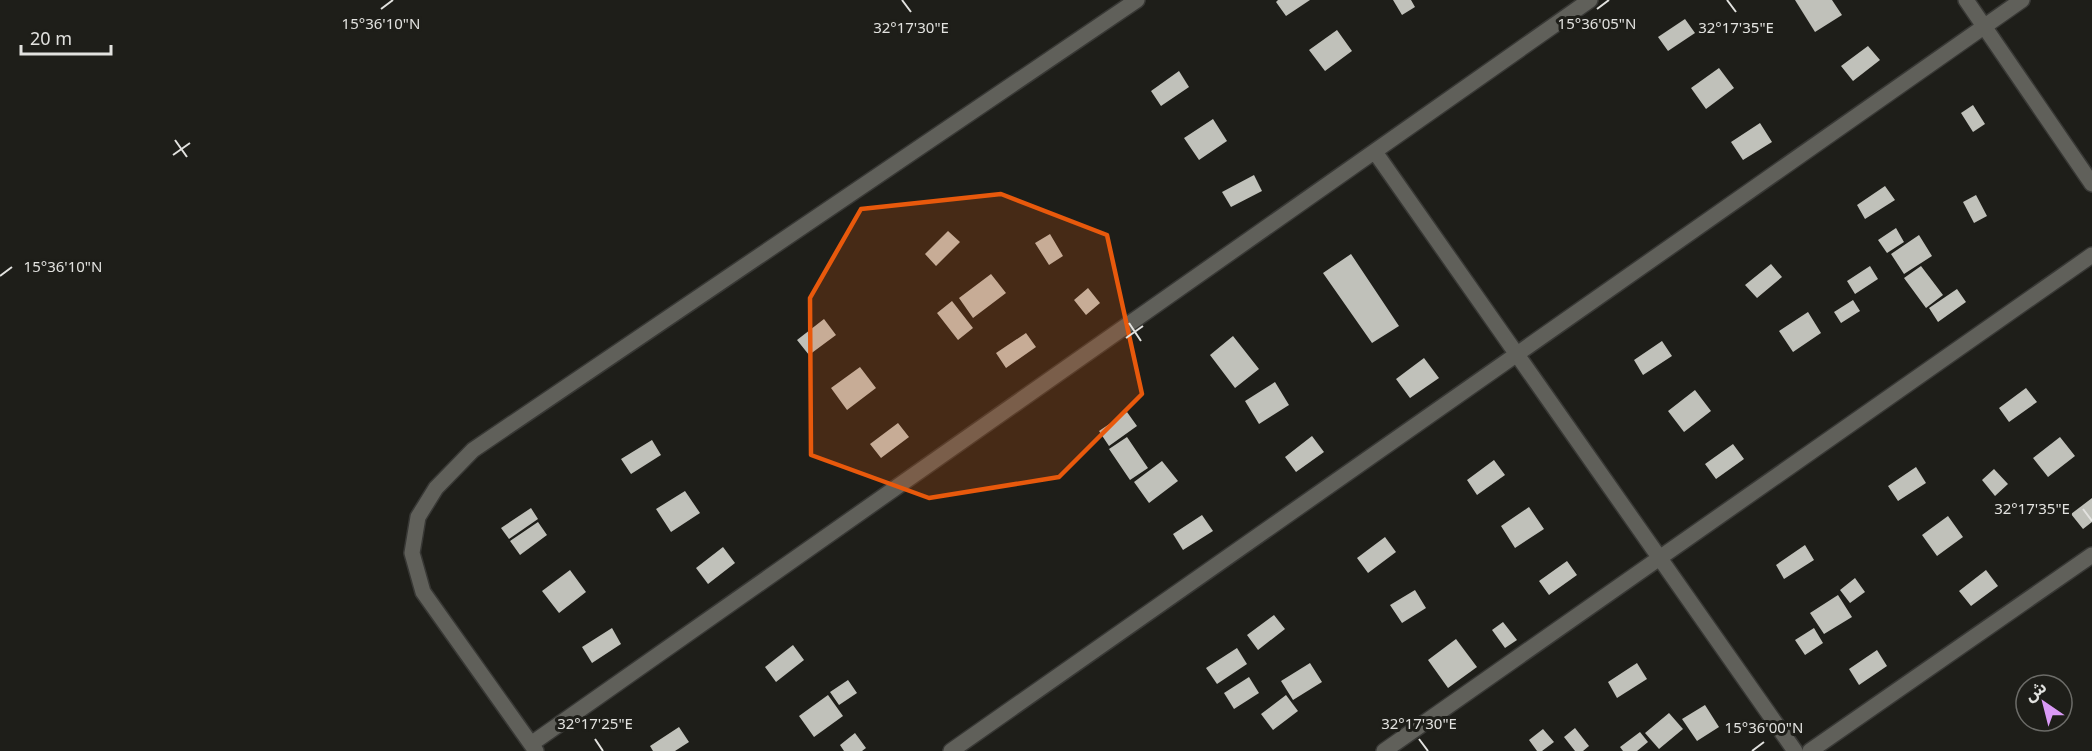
<svg xmlns="http://www.w3.org/2000/svg" width="2092" height="751" font-family="'Noto Sans','Noto Sans Arabic',sans-serif">
<style>
.building{fill:#c0c1ba}
.lines{fill:none;stroke-linecap:round;stroke-linejoin:round}
.minor-casing{stroke:#383835;stroke-width:18}
.minor{stroke:#60605a;stroke-width:15}
.marked{fill:#e8590c;fill-opacity:0.2;stroke:#e8590c;stroke-width:4.5;stroke-linejoin:round}
.ticks{fill:none;stroke:#e2e2df;stroke-width:2}
.ticks-label{font-size:15px;text-anchor:middle;fill:#e2e2df;stroke:#1e1e19;stroke-width:6;stroke-linejoin:round;paint-order:stroke}
</style>
<rect width="100%" height="100%" fill="#1e1e19"/>
<path class="building" d="M1278,0H1310L1286,16L1276,2Z
M1393,0H1411L1415,7L1402,15Z
M1795,0H1832L1842,15L1815,32Z
M1685,19L1695,33L1668,51L1658,37Z
M1337,30L1352,51L1325,71L1309,50Z
M1868,46L1880,60L1853,81L1841,66Z
M1719,68L1734,88L1706,109L1691,88Z
M1179,71L1189,87L1161,106L1151,91Z
M1973,105L1985,124L1973,132L1961,113Z
M1213,119L1227,141L1199,160L1184,138Z
M1760,123L1772,142L1743,160L1731,142Z
M1254,175L1262,191L1231,207L1222,192Z
M1885,186L1895,200L1865,219L1857,205Z
M1976,195L1987,216L1974,223L1963,202Z
M1896,228L1904,242L1887,253L1878,240Z
M948,231L960,242L936,266L925,254Z
M1050,234L1063,256L1049,265L1035,243Z
M1919,235L1932,256L1904,274L1891,254Z
M1351,254L1399,326L1372,343L1323,273Z
M1771,264L1782,277L1757,298L1745,285Z
M1870,266L1878,279L1855,294L1847,281Z
M1921,266L1943,295L1926,308L1904,278Z
M991,274L1006,293L973,318L959,298Z
M1088,288L1100,303L1086,315L1074,300Z
M1957,289L1966,302L1938,322L1929,308Z
M1853,300L1860,311L1841,323L1834,312Z
M952,301L973,328L958,340L937,313Z
M1808,312L1821,333L1793,352L1779,331Z
M824,319L836,335L809,355L797,340Z
M1026,333L1036,347L1006,368L996,353Z
M1233,336L1259,369L1235,388L1210,355Z
M1662,341L1672,356L1643,375L1634,360Z
M1424,358L1439,378L1410,398L1396,379Z
M860,367L876,388L847,410L831,388Z
M1275,382L1289,405L1259,424L1245,401Z
M2026,388L2037,402L2009,422L1999,408Z
M1695,390L1711,411L1684,432L1668,411Z
M1127,412L1137,426L1109,446L1099,431Z
M898,423L909,437L881,458L870,444Z
M1312,436L1324,452L1296,472L1285,457Z
M1127,437L1148,468L1130,480L1109,449Z
M2060,437L2075,456L2048,477L2033,458Z
M652,440L661,455L631,474L621,459Z
M1733,444L1744,459L1716,479L1705,464Z
M1494,460L1505,475L1477,495L1467,480Z
M1162,461L1178,481L1149,503L1134,482Z
M1916,467L1926,483L1898,501L1888,486Z
M1994,469L2008,484L1995,496L1982,480Z
M685,491L700,513L671,532L656,509Z
M2092,498V522L2083,529L2071,514Z
M1529,507L1544,529L1515,548L1501,526Z
M531,508L538,519L509,539L501,528Z
M1202,515L1213,531L1183,550L1173,534Z
M1948,516L1963,537L1937,556L1922,535Z
M538,522L547,535L520,555L510,541Z
M1385,537L1396,552L1368,573L1357,558Z
M1805,545L1814,560L1784,579L1776,565Z
M723,547L735,563L708,584L696,568Z
M1567,561L1577,575L1549,595L1539,581Z
M570,570L586,592L559,613L542,591Z
M1986,570L1998,586L1971,606L1959,591Z
M1855,578L1865,592L1850,603L1840,590Z
M1415,590L1426,608L1402,623L1390,605Z
M1838,595L1852,617L1824,634L1810,613Z
M1274,615L1285,629L1258,650L1247,635Z
M1503,622L1517,640L1505,648L1492,630Z
M612,628L621,644L592,663L582,647Z
M1814,628L1823,643L1805,655L1795,640Z
M1456,639L1477,667L1448,688L1428,660Z
M793,645L804,660L776,682L765,667Z
M1237,648L1247,664L1217,684L1206,668Z
M1877,650L1887,666L1859,685L1849,669Z
M1310,663L1322,682L1293,700L1281,681Z
M1637,663L1647,679L1617,698L1608,682Z
M1249,677L1259,693L1234,709L1224,693Z
M848,680L857,693L839,705L830,692Z
M828,695L843,716L814,737L799,716Z
M1286,695L1298,711L1273,730L1261,714Z
M1705,705L1719,727L1697,741L1682,719Z
M1669,713L1683,729L1659,749L1645,733Z
M679,727L689,742L675,751H653L650,746Z
M1575,728L1589,746L1583,751H1575L1564,737Z
M1543,729L1554,742L1542,751H1537L1529,740Z
M1640,732L1648,742L1637,751H1623L1620,747Z
M855,733L866,748L862,751H844L840,745Z"/>
<g class="lines">
<g class="minor-casing">
<path id="minor" d="M1966,0L2092,184
M1375,152L1795,751
M531,744L1590,0
M536,751L423,592L412,553L418,517L436,488L473,450L1137,0
M951,751L2022,0
M1384,751L2092,255
M1810,751L2092,555"/>
</g>
<use href="#minor" class="minor"/>
</g>
<path class="marked" d="M1001,194L1107,235L1142,394L1059,477L929,498L811,455L810,298L861,209Z"/>
<path class="ticks" d="M902,0L911,12M1727,0L1736,12M381,9L393,0M1597,9L1609,0M175,140L187,157M173,155L190,143M0,276L12,267M1129,323L1141,341M1126,338L1143,326M2083,509L2092,521M595,739L603,751M1419,739L1428,751M1752,751L1764,742"/>
<g class="ticks-label">
<text x="381" y="29">15°36'10"N</text>
<text x="1597" y="29">15°36'05"N</text>
<text x="911" y="33">32°17'30"E</text>
<text x="1736" y="33">32°17'35"E</text>
<text x="63" y="272">15°36'10"N</text>
<text x="2032" y="514">32°17'35"E</text>
<text x="595" y="729">32°17'25"E</text>
<text x="1419" y="729">32°17'30"E</text>
<text x="1764" y="733">15°36'00"N</text>
</g>
<g transform="translate(2044 703) rotate(325)"><circle r="28" fill="#1e1e19" stroke="#6c6c68" stroke-width="1.5"/>
<path d="M0-4.5L10 22L0 15L-10 22Z" fill="#da9af6"/>
<text y="-9" font-size="16" font-weight="bold" text-anchor="middle" fill="#e2e2df">ش</text>
</g>
<path d="M21 45v9h90v-9" fill="none" stroke="#e2e2df" stroke-width="3"/>
<text x="30" y="45" font-size="18" fill="#e2e2df" stroke="#1e1e19" stroke-width="4.5" paint-order="stroke">20 m</text>
</svg>
